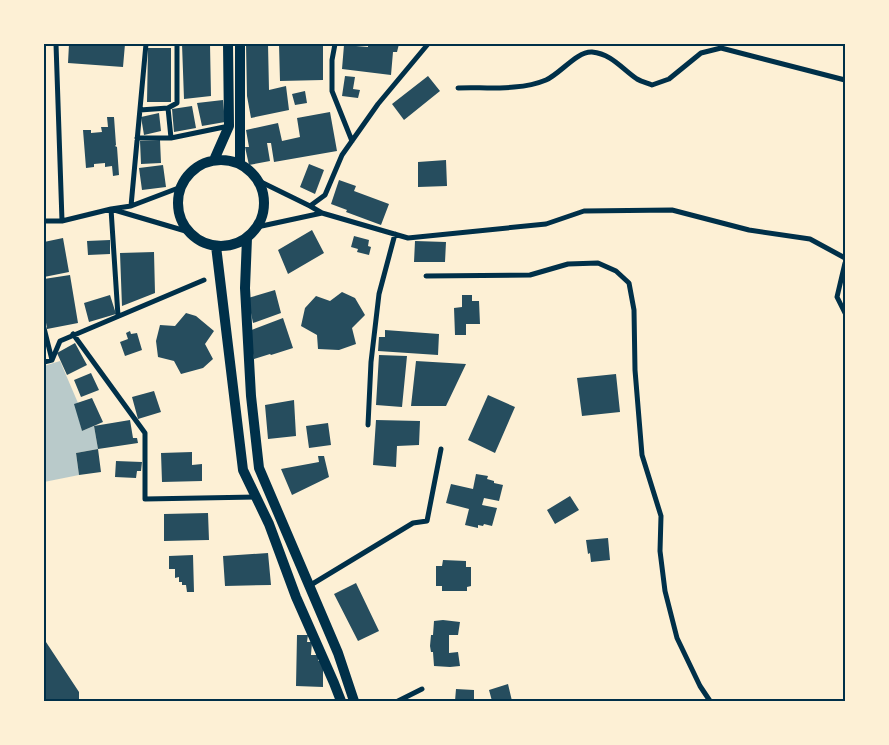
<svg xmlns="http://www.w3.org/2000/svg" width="889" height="745" font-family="'Work Sans',sans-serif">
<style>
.green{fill:#b9caca}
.building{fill:#264d5e}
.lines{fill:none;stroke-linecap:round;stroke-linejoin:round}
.minor{stroke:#003049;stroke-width:5}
.primary{stroke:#003049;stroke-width:10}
.neatline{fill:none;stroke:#003049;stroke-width:2}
</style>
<rect width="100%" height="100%" fill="#fdf0d5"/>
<path class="green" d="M60,361L78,403L75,404L82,431L94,426L98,449L76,453L79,475L44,482V366Z"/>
<path class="building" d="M69,44H125L123,67L68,63Z
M182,44H210L211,96L184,99Z
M246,44H268L269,90L286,86L289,110L251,118L247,96Z
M279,44H323V80L280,81Z
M368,44H399L397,52H393L391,75L342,69L344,45L368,47Z
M148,48H171V102H147Z
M345,76L355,77L353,89L360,90L358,98L342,96Z
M428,76L440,91L404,120L392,104Z
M305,91L307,103L295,105L292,94Z
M223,100L225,122L202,126L197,103Z
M192,106L196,128L174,132L172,109Z
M330,112L337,151L274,162L271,143H267L270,161L249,165L245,147H249L246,130L278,123L282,141L300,137L297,118Z
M159,113L161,131L144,135L141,117Z
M107,117H114L116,145L115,146L117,147L119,175L113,176L112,166L105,167V163L94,164V167L86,168L83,130H91V133L102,132L101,127H108Z
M160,140L161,163L141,164L140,141Z
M446,160L447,186L418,187V162Z
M309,164L324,170L315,194L300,187Z
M163,165L166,187L142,190L139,168Z
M339,180L356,186L354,191L389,204L381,225L346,212L347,210L331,204Z
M312,230L324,253L288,274L278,250Z
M354,236L369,240L368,246L371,247L369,255L357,252L358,249L351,247Z
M63,238L69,272L44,277V242Z
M110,240V254L88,255L87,241Z
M415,241L446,242L445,262H414Z
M154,252L155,293L122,306L120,253Z
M70,275L78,323L47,329L44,310V279Z
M275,290L281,313L253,323L248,298Z
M342,292L355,298L365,315L352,328L356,344L339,350L318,349L317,335L301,326L305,308L316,296L330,301Z
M110,295L116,314L89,322L84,303Z
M462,295H472V301H479L480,324H466V335H455L454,308L462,307Z
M186,313L196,316L214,331L205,344L213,359L203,368L181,374L174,361L158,357L156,341L160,325L175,326Z
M283,318L293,348L271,355L270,354L254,359L249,331Z
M385,330L439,334L438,355L378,351L379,337H385Z
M130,331L131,334L137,333L142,350L125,356L120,342L128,339L126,333Z
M75,343L87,365L67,375L57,353Z
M379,355L407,356L402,407L376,405Z
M416,361L466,364L446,406H411Z
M91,373L99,390L81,397L74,380Z
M616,374L620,412L582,416L577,378Z
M154,391L161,412L138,419L132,397Z
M488,395L515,407L495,453L468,440Z
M92,398L103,422L82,431L74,404Z
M294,400L296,436L268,439L265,405Z
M130,420L133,438H137L138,443L98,449L94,426Z
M376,420L420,421L419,445L397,446L396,467L373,465Z
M328,423L331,445L309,448L306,426Z
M98,449L101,472L79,475L76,453Z
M192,452V465L202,464V481L162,482L161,453Z
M318,456H324L329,477L292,495L281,469L319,462Z
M116,461L142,462L141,471H137L136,478L115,477Z
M476,474L488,476L487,479L494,481V483L503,485L499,501L484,498L482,505L497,508L492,526L484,524L483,526L478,525V528L465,525L469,509L446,503L451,484L473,489Z
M570,496L579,510L555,524L547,510Z
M208,513L209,540L164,541V514Z
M608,538L610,560L591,562L590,553L588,554L586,540Z
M268,553L271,585L225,586L223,556Z
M193,555L194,592H187L186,585H182V582H179V577L175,578V569H169V556Z
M443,560L466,561V567H471V586L467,587V591H442V586H436V566H442Z
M356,583L379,631L358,641L334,594Z
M443,620L460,622L458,635H449V653L458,652L460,666L450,667L434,666L433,652H431L430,646L431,635H433L434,621Z
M297,635H308L307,642H312L311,655H318V661H320L323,667V687L296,686Z
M44,639L79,692V701H44Z
M508,684L512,701H492L489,690Z
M456,689L474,690V701H455Z"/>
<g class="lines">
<path class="minor" d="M56,44L62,221
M335,44L332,60V91L352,141
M458,88C486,87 520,91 546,80C560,74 577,51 592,52C612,54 622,69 637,79C642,82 647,83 652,85L669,79L701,53L721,48L845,80
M168,108L177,103V44
M137,138H171L168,108L140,110
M171,138L229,126
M131,206L146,44
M310,206L325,195L342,155L378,104L428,44
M322,213L408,238L546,224L584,211L672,210L749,230L810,239L845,258
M44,221H62L111,209L131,206L181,187
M257,227L322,213L310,206L259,181
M845,263L837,297L845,313
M426,276L530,275L568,264L598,263L616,271L629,283L634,310L635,370L642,455L661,516L660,551L665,591L677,638L700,686L710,701
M118,316L111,209L189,232
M44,328L52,360L44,362
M73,334L145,433V499L256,497
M52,360L60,341L204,280
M368,425L371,362L379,294L395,234
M309,586L413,523L427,521L441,449
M398,701L422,689"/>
<path class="primary" d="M240,44V163
M178 203a43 43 0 1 1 86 0a43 43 0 1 1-86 0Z
M214,160L229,126L228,44
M247,238L245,288L251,396L259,468L338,653L354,701
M216,246L243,470L269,524L296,597L334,683L341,701"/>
</g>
<rect width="889" height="745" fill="none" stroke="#fdf0d5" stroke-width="90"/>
<rect x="45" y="45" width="799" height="655" class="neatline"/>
</svg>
